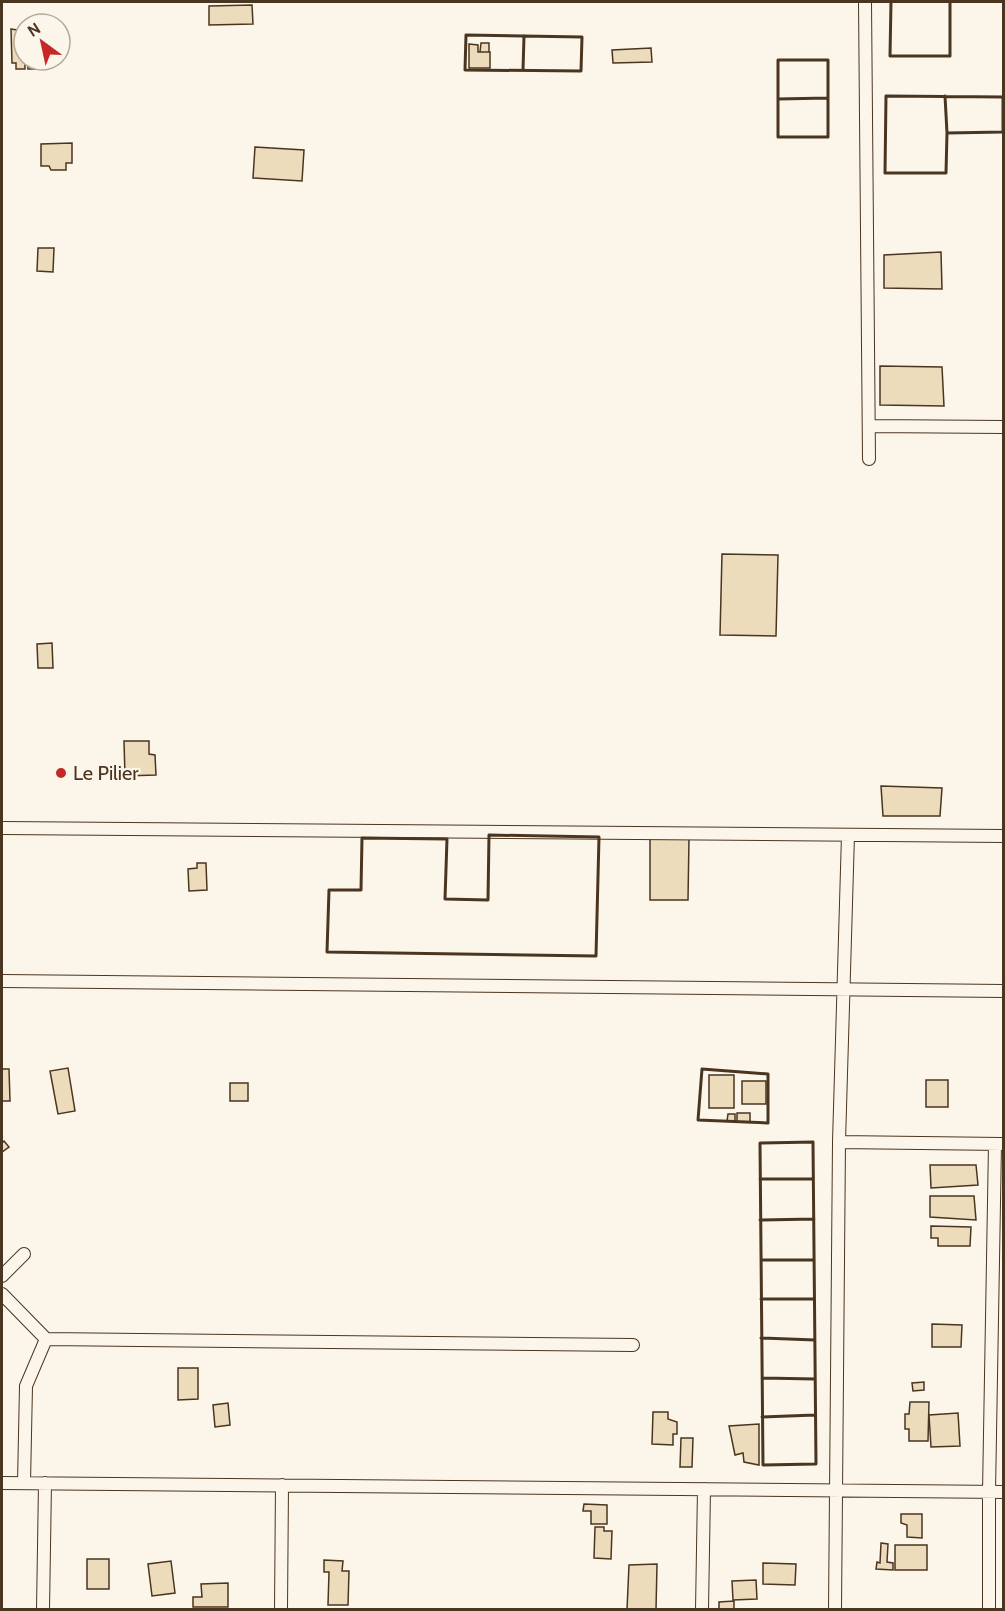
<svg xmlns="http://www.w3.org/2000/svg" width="1005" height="1611" font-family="Cabin,sans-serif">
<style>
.building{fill:#ecdcbc;stroke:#4a3520;stroke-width:1.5}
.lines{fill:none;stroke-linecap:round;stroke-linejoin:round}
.street-casing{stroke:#4a3520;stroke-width:14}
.street{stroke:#fbf6e9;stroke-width:12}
.wall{stroke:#4a3520;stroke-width:3}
.poi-dot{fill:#c62828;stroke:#fbf6e9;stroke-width:2}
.labels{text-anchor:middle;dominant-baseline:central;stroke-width:4.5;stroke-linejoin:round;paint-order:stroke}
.poi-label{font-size:20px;fill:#4a3520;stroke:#fbf6e9;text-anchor:start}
</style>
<rect width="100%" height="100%" fill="#fbf6e9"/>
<path class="building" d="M252,5L253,24L209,25V6Z
M11,29L24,31L25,69H16V63H12Z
M481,43H489V52H480Z
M469,44L478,45V52H490V68H469Z
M651,48L652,62L613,63L612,50Z
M27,60H40V62H35V69H28Z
M72,143V163H66V170H51L49,166H41V144Z
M255,147L304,150L302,181L253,178Z
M38,248H54L53,272L37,271Z
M941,252L942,289L884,288V255Z
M880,366L942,367L944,406L880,405Z
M722,554L778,555L776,636L720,635Z
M52,643L53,668H38L37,644Z
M124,741H149V754L155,755L156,775L125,776Z
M881,786L942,788L940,816H883Z
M650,838H689L688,900H650Z
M197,863H206L207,890L189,891L188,869L197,868Z
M68,1068L75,1111L58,1114L50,1071Z
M2,1069H9L10,1101H2Z
M709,1075H734V1108H709Z
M926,1080H948V1107H926Z
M742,1081H766V1104H742Z
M230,1083H248V1101H230Z
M737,1113H750V1122H737Z
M728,1114H735V1121H727Z
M4,1141L9,1147L2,1152V1143Z
M930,1165H976L978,1185L931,1188Z
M930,1196H974L976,1220L930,1217Z
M931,1226L971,1227L970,1246H938V1238H931Z
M932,1324L962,1325L961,1347H932Z
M178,1368H198V1399L178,1400Z
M924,1382V1390L913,1391L912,1383Z
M910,1402H929L928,1441H909V1429H905V1414H909Z
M228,1403L230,1425L215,1427L213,1405Z
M653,1412H668V1419L677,1422V1434H673V1445L652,1444Z
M958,1413L960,1446L931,1447L929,1415Z
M759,1424V1465L744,1462L743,1453L735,1455L729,1426Z
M681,1438H693L692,1467H680Z
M584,1504L607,1505V1524H591V1511H583Z
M901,1514H922V1538L907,1537V1525L901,1523Z
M595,1527H604V1531H612L611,1559L594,1558Z
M881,1543L888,1544L887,1562L893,1563V1570L876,1569L877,1562L880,1563Z
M895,1545H927V1570H895Z
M87,1559H109V1589H87Z
M324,1560L343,1561L342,1571H349L348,1605H328L329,1572H324Z
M171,1561L175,1593L152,1596L148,1564Z
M763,1563L796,1564L795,1585L763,1584Z
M657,1564L656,1610H627L629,1565Z
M756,1580L757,1599L733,1600L732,1581Z
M228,1583V1607H193V1597H202L201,1584Z
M734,1601V1609L719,1610V1602Z"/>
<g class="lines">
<g class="street-casing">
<path id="street" d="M865,2L869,459
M869,426L1004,427
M2,828L1004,836
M2,981L1004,991
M839,1142L1002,1144
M2,1276L24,1254
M2,1294L46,1339L633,1345
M2,1483L1004,1492
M24,1483L26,1386L46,1339
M43,1610L45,1483
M281,1610L282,1485
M702,1610L704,1489
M835,1610L839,1142L848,835
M989,1610V1492L995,1144"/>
</g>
<use href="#street" class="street"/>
<path class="wall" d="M891,2L890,56H950V2
M466,35L582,37L581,71L465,70Z
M778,60H828V137H778Z
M523,70L524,36
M886,96L1003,97V132L947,133L946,173H885Z
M945,96L947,133
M778,99L828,98
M489,835L599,837L596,956L327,952L329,890H361L362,838L447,839L445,899L488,900Z
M702,1069L768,1074V1123L698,1120Z
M813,1142L816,1464L763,1465L760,1143Z
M760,1179H813
M760,1220L814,1219
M761,1260H814
M761,1299H814
M761,1338L815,1340
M762,1378L815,1379
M762,1417L815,1415"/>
</g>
<circle class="poi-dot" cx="61" cy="773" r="6"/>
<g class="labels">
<g class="poi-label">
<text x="73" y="773">Le Pilier</text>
</g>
</g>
<rect width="1005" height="1611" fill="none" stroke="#4a3520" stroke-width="6"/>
<g transform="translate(42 42) rotate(327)"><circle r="28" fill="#fbf6e9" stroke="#b4a999" stroke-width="1.5"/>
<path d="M0-4.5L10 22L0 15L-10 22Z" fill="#c62828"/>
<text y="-9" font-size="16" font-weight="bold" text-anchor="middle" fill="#4a3520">N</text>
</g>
</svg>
